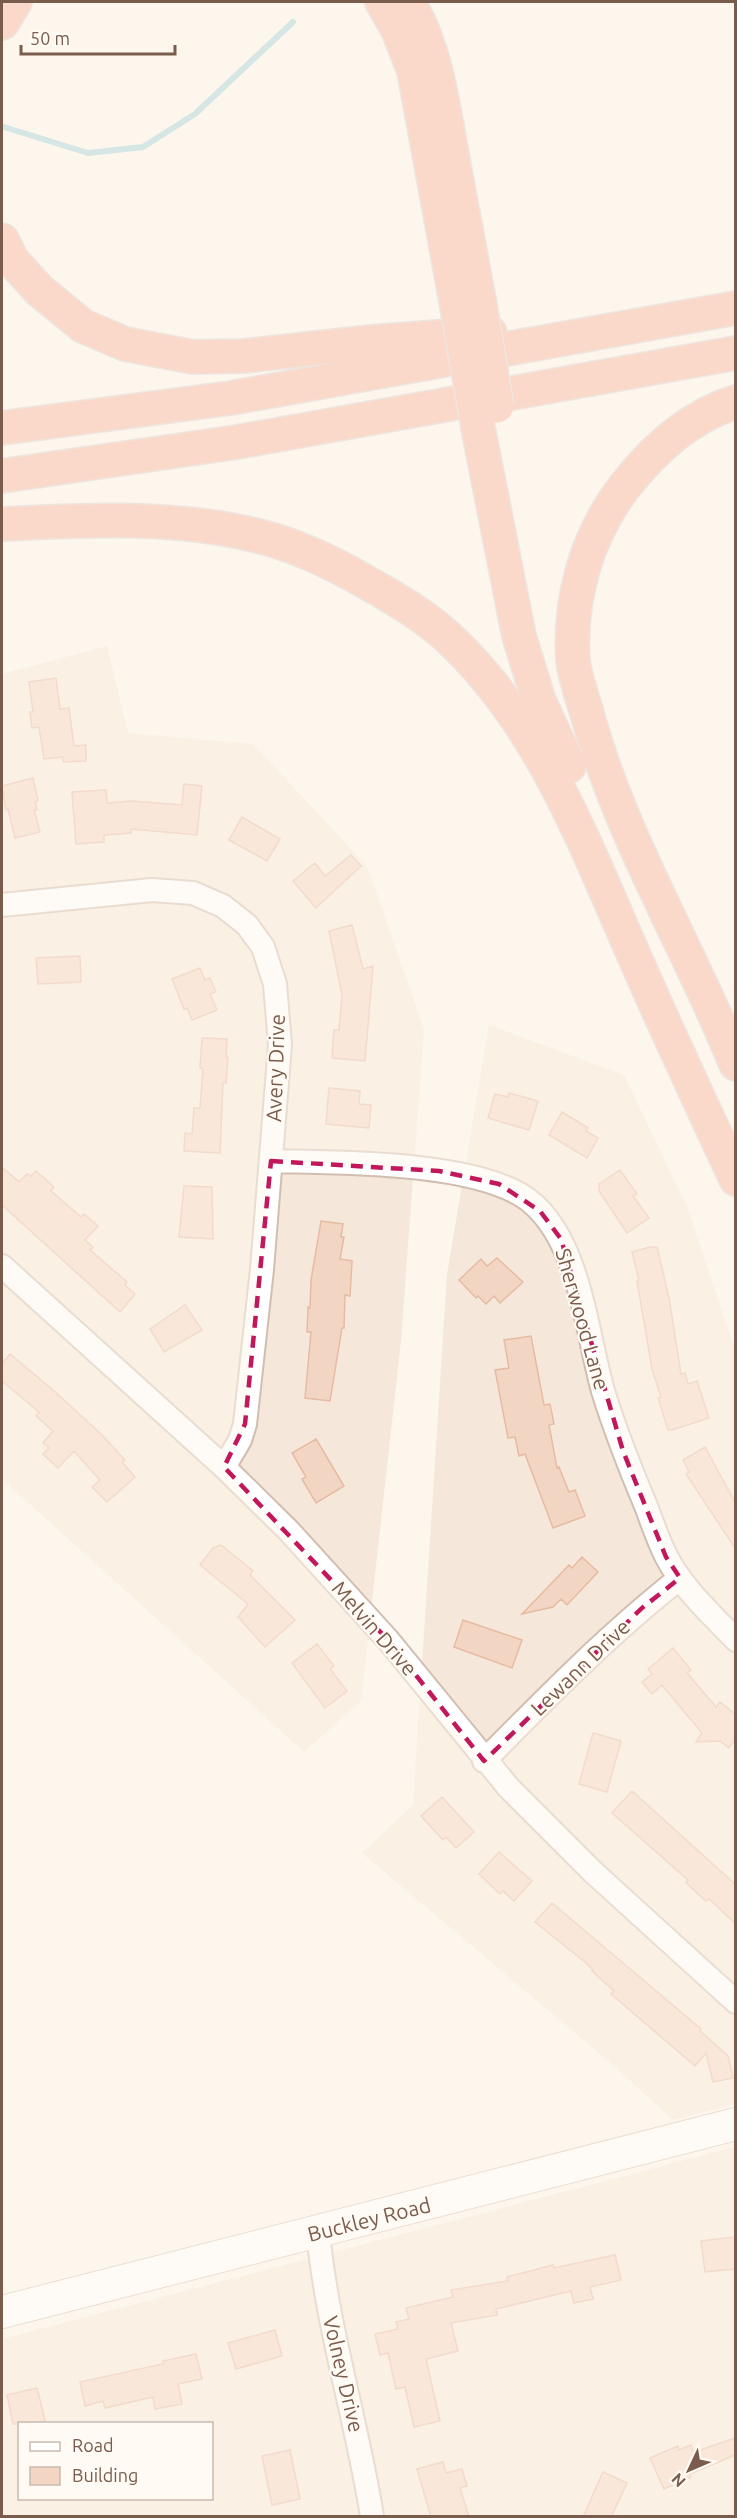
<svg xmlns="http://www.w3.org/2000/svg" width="737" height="2518" font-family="Ubuntu,sans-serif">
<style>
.residential{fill:#f5e8da;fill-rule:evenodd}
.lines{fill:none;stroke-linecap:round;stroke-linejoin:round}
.stream{stroke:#a5d3da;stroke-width:6}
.building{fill:#f3d5c3;stroke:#e6bba3;stroke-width:1.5}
.street-casing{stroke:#d1beb0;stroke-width:26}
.secondary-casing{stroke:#d6c0b0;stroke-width:34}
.highway-casing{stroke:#dad1cd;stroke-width:36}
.street{stroke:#fff;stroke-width:22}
.secondary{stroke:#fff;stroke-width:32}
.highway{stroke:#f7b7a3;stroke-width:33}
.highway-bridge-casing{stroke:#dad1cd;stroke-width:36;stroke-linecap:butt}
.highway-bridge{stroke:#f7b7a3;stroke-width:33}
.marked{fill:none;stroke:#c2185b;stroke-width:4.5;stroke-dasharray:12 8;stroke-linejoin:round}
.labels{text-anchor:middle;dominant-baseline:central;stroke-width:4.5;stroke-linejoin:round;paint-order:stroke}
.street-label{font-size:21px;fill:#7a5c4d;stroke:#fffaf3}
</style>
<rect width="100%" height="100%" fill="#fdf6ec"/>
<path class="residential" d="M107,646L128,733L253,744L367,866L424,1029L401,1341L361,1701L304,1752L2,1479V674Z
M489,1025L624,1075L688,1209L735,1351V2104L673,2120L613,2065L362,1853L413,1805L447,1274Z
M735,2147V2516H2V2339ZM20,2424H212V2498H20Z"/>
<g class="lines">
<path class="stream" d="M4,127L88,153L143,147L195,114L293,22"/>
</g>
<path class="building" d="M56,678L60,709L69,708L74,746L86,745V761L63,762V757L44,759L39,727L32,728L30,712H33L29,682Z
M33,778L38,801L35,802L37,810H34L40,832L15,838L8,809L6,810L2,786Z
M184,784L202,786L197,835L131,829V833L104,835V842L76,844L72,792L106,790L107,803L131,801L182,805Z
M242,817L280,839L267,861L229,840Z
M351,855L361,866L316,908L293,881L315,863L325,876Z
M352,925L363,969L373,966L365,1061L332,1058L334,1030H339L342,995L329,931Z
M80,956L81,982L38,984L36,958Z
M200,968L205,980L210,978L216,992L210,994L217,1010L192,1020L187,1008L184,1009L172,979Z
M202,1038L227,1039L226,1057H228L226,1083H223L220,1153L184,1151L185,1133L192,1134L194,1108H200L203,1069L200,1068Z
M329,1088L360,1091L359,1104L371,1105L369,1128L326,1124Z
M509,1093L538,1101L529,1130L488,1118L495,1094L508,1097Z
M562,1112L588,1128L586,1131L598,1138L587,1158L549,1135Z
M2,1167L19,1182L27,1174L31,1176L36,1171L54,1187L51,1191L81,1217L84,1214L98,1226L85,1240L93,1247L90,1250L127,1282L125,1285L135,1294L120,1312L2,1205Z
M620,1170L637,1194L633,1196L649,1218L627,1233L599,1191V1184Z
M184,1186L212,1187L213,1239L179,1237Z
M321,1221L343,1224L341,1237H344L340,1259L352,1261L350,1296L345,1295L344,1328H342L330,1401L305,1398L311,1332H307L308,1307L310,1308L311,1280Z
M650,1247H657L669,1298L681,1374L685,1373L688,1384L697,1381L709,1418L672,1430H668L658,1398L661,1397L652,1369L637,1281L639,1280L632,1252Z
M497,1258L523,1282L500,1303L494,1296L486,1304L478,1296L476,1298L459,1280L481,1259L487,1266Z
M185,1305L202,1330L164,1352L150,1329Z
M531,1336L544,1405L550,1404L554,1424L549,1425L557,1468L559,1467L569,1492L575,1490L585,1516L553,1528L525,1454L519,1456L515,1437L508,1438L495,1370L509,1368L504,1340Z
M10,1354L52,1389L101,1434L125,1460L122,1462L135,1477L107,1502L92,1487L100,1480L74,1451L58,1468L43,1454L49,1448L43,1443L53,1431L36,1416L39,1412L2,1381V1364Z
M316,1439L344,1486L316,1503L302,1479L306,1477L292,1453Z
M705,1447L735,1502V1548L686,1474L689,1472L683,1460Z
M221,1545L253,1571L250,1575L295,1620L265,1647L238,1617L248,1604L200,1565L213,1548Z
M582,1557L598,1572L567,1605L561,1599L553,1607L522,1614L569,1565L572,1568Z
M463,1620L522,1640L512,1668L454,1647Z
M317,1644L334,1666L330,1669L347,1691L325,1708L292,1663Z
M673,1648L691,1670L687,1673L716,1707L720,1702L735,1714V1739L729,1748L720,1741L696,1742L702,1733L662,1685L652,1694L642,1682L652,1674L648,1669Z
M593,1733L621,1741L607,1792L579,1784Z
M632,1791L735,1884V1923L709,1899L706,1901L686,1883L688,1880L612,1813Z
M442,1797L474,1832L456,1848L446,1837L443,1840L421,1816Z
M499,1852L532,1881L514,1901L503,1891L500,1894L479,1874Z
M552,1903L701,2029L700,2031L728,2056L733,2078L713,2082L706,2053L695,2066L611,1994L614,1991L592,1971L593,1970L585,1962L535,1922Z
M735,2237V2269L705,2272L701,2241Z
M615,2255L621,2280L590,2287L593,2299L574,2303L571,2291L496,2309L497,2315L451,2323L458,2351L426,2359L440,2421L414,2427L405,2387L396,2389L388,2353L380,2355L375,2334L398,2329L396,2322L409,2319L406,2308L453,2297L451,2290L508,2281L507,2277L553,2265L554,2268Z
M275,2330L282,2356L236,2369L228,2343Z
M196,2354L202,2379L178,2384L182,2404L155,2409L153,2397L105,2408L103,2401L85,2406L80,2382L163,2364V2361Z
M37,2388L46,2424H13L7,2395Z
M735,2438V2455L690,2474L691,2477L664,2489L650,2458L678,2446L679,2450L691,2445L694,2452Z
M290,2450L300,2499L272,2505L262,2456Z
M443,2462L446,2473L462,2469L467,2486L460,2488L469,2517H431L417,2469Z
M603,2472L627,2483L611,2517H583Z"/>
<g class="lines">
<g class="street-casing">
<path id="street" d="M2,905L152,890L193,893L223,906L247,925L263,947L275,984L280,1045L262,1269L245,1424L240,1440L224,1467
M271,1161C339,1163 463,1161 521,1195C579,1230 586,1331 603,1391C615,1430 630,1468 646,1506C652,1522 658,1540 666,1556C683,1589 711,1614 736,1640
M2,1266L224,1467L289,1531L388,1640L509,1788L593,1872L736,2002
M484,1761C547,1697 610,1633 680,1578
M318,2232C327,2328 357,2421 372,2516"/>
</g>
<g class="secondary-casing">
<path id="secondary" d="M2,2312L736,2124"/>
</g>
<g class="highway-casing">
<path id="highway" d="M382,2L398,30L414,71L456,301
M407,2C434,38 444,110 452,155C461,203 470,252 479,300
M2,23L15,2
M2,240L12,260L39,290L83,326L125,344L193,357L244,356L371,342L490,333
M736,402C691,416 654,449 625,486C587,535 569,598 573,660C575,679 583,699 588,717C621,837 689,948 736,1064
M2,428L231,398L736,308
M479,433L519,636L539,701L569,766
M2,476L237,442L736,353
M2,524C86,520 176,515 258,536C295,545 331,562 364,581C395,598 429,618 454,643C540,726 582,837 629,944C663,1023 700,1101 736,1179"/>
</g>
<use href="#street" class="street"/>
<use href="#secondary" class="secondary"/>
<use href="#highway" class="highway"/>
<g class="highway-bridge-casing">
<path id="highway-bridge" d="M479,300L497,406
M456,301L479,433"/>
</g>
<use href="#highway-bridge" class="highway-bridge"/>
</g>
<path d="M0 0H737V2518H0ZM271,1161L439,1171L499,1184L540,1211L561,1239L623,1451L666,1557L680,1578L642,1608L484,1761L388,1640L224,1467L245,1424Z" fill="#fdf6ec" fill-opacity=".55" fill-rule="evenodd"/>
<path class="marked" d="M271,1161L439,1171L499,1184L540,1211L561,1239L623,1451L666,1557L680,1578L642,1608L484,1761L388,1640L224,1467L245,1424Z"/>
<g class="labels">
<g class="street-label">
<text transform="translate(275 1068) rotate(-88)">Avery Drive</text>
<text transform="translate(583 1319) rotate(74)">Sherwood Lane</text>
<text transform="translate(375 1628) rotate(49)">Melvin Drive</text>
<text transform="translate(580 1667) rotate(-44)">Lewann Drive</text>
<text transform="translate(369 2219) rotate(-14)">Buckley Road</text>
<text transform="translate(344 2374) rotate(77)">Volney Drive</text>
</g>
</g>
<rect width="737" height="2518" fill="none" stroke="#7a5c4d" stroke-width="6"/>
<rect x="18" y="2422" width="195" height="78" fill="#fffaf3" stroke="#cabbb1" stroke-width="1.5"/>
<rect x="30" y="2442" width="30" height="9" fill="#ffffff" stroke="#cabbb1" stroke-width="1.5"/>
<text x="72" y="2452" font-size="18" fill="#7a5c4d">Road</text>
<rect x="30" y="2467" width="30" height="18" fill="#f3d5c3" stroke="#cabbb1" stroke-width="1.5"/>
<text x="72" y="2482" font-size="18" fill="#7a5c4d">Building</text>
<g transform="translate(689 2470) rotate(226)" stroke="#fffaf3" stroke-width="4.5" paint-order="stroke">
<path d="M0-4.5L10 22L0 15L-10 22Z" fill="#7a5c4d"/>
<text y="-9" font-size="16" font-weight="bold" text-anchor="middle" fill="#7a5c4d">N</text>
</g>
<path d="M21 45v9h154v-9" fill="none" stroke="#7a5c4d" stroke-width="3"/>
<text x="30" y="45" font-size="18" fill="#7a5c4d" stroke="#fffaf3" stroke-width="4.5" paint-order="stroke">50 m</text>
</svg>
